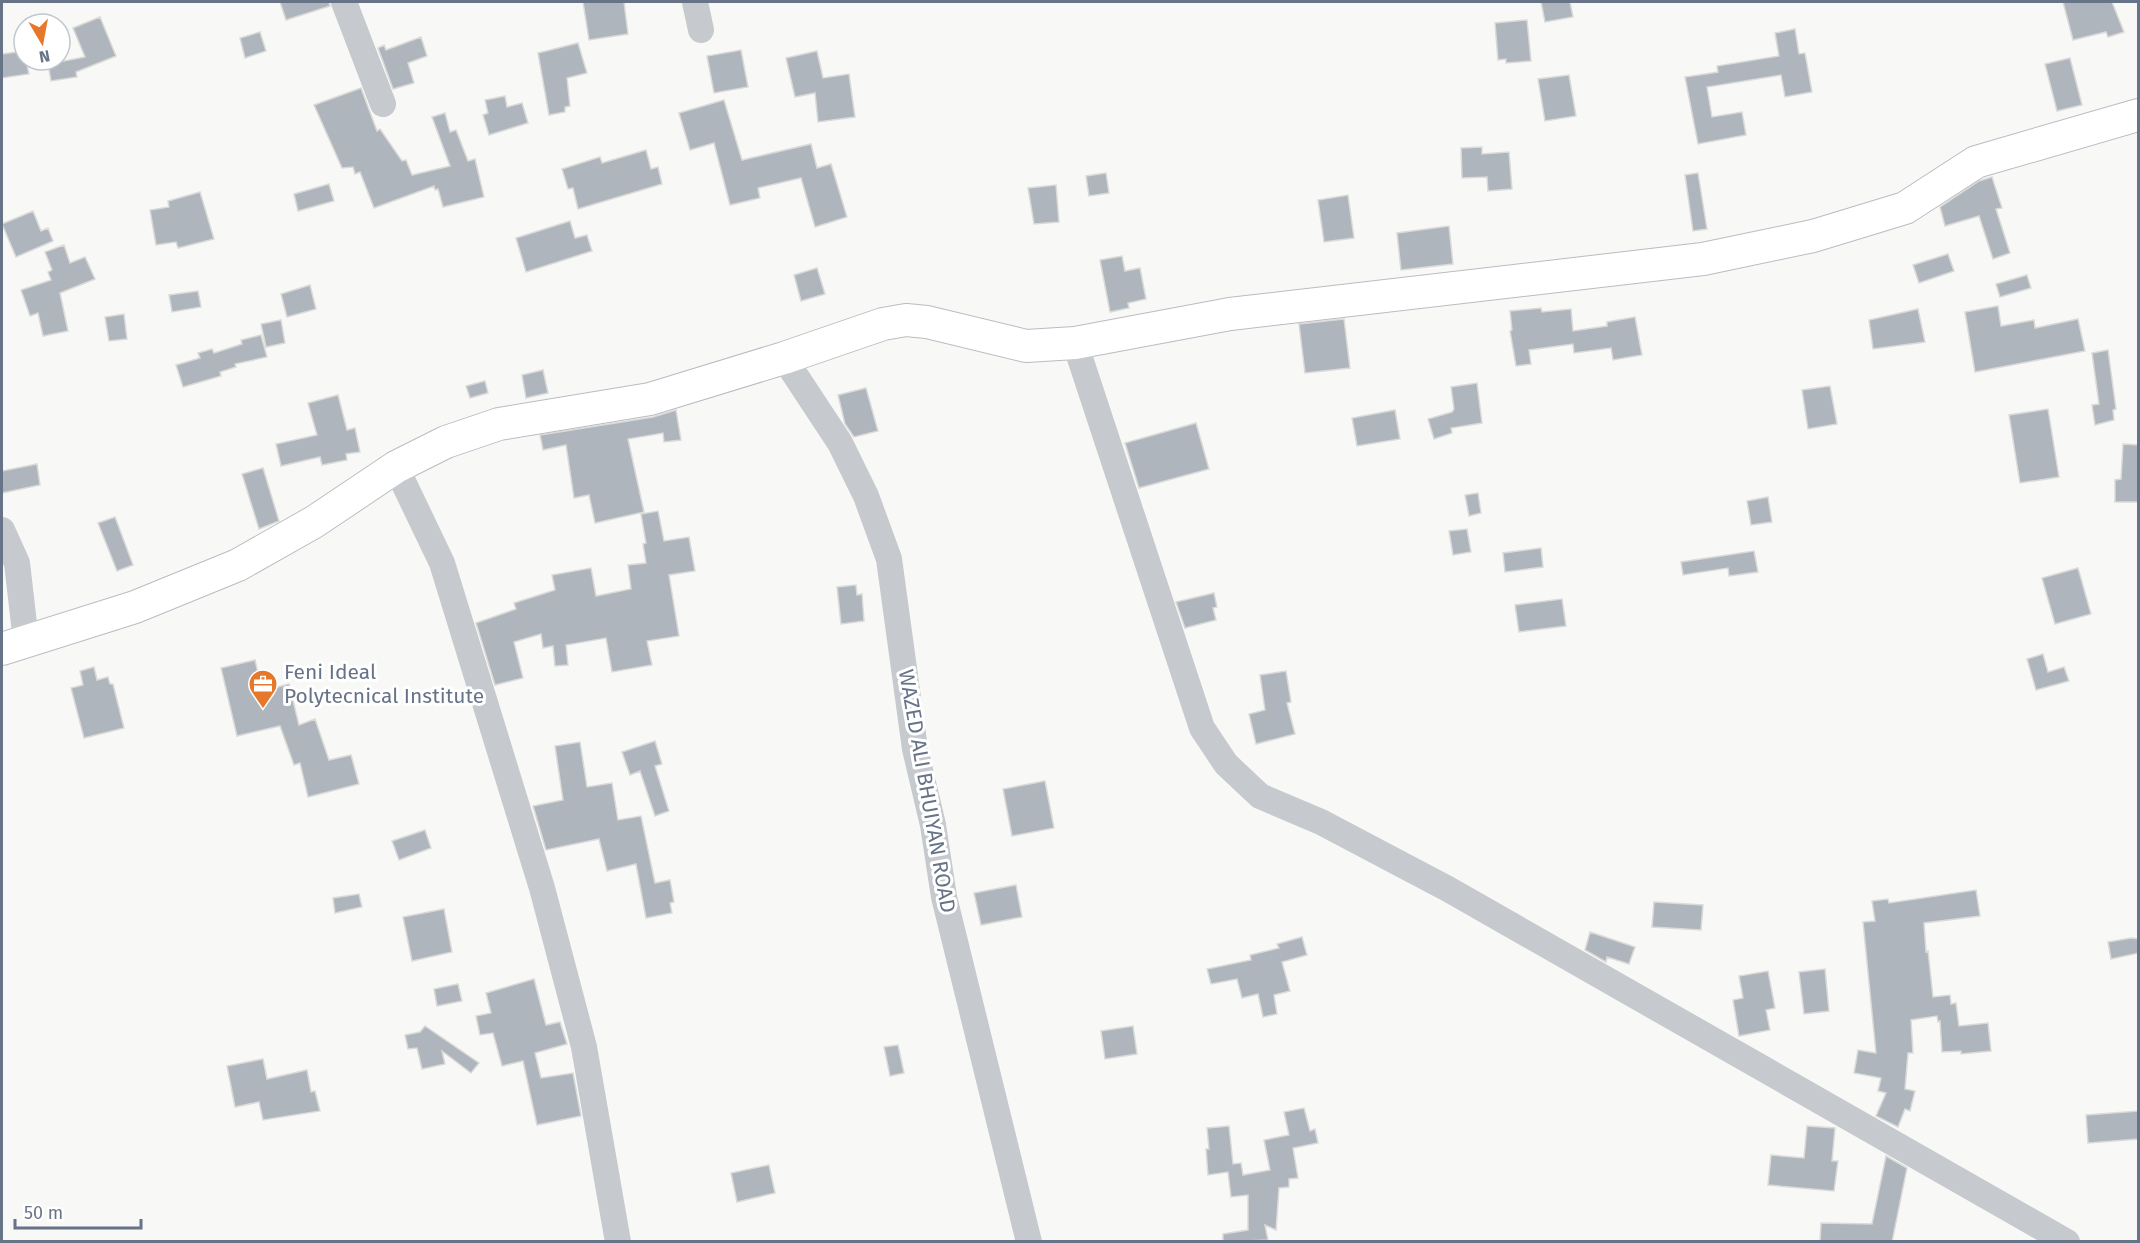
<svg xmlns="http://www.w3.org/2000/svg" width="2140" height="1243" font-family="'Fira Sans',sans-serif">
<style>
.building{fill:#afb5bc;stroke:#dadad8;stroke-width:1.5}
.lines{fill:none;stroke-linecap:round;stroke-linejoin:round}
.major-casing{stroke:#b9bcc1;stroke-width:34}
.minor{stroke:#c6c9cd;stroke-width:26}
.major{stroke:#fff;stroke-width:32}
.labels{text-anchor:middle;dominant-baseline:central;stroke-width:6;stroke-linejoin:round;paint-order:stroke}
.poi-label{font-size:21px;fill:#677387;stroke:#fff;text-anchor:start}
.street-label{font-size:21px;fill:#677387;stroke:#fff}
</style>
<rect width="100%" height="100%" fill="#f8f9f6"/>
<path class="building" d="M280,2H329L330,6L286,20Z
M583,2H624L628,34L589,40Z
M1541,2H1570L1573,17L1545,22Z
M2063,2H2112L2124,32L2108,37L2106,32L2073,40Z
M100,17L116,56L76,72L77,77L51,81L48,64L85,57L73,28Z
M1527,20L1531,61L1506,63V59L1498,60L1495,23Z
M1795,29L1799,54L1805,53L1812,92L1785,97L1781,75L1707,87L1712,117L1742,112L1746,135L1698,144L1685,77L1718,72L1717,66L1779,56L1775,33Z
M260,32L266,51L245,58L240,38Z
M421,37L427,56L408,63L414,83L393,89L378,48L384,45L386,50Z
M578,43L587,73L567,78L570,106L565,107V112L549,115L538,53Z
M741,50L748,87L714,93L707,56Z
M24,51L29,74L2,78V54Z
M817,51L823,78L849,74L855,117L818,122L815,93L795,97L786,58Z
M2070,58L2082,105L2057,111L2045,64Z
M1569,75L1576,116L1545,121L1538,79Z
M361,88L377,131L380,129L402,161L406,160L412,175L450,166L432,117L445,113L450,132L456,130L468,161L475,159L484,197L443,207L438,189L435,190L434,186L374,208L360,172L355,174L353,167L342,168L314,105Z
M505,96L507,107L522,103L528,123L489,135L483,115L488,113L485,100Z
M724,100L742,160L811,144L817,168L831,164L847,217L815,227L801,178L758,188L760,198L730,205L714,143L690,150L679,113Z
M1482,147V154L1509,152L1512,189L1488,191L1487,177L1462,178L1461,148Z
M646,150L651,169L658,167L662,184L578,209L573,188L568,189L562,169L600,157L602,163Z
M1106,173L1109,193L1089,196L1086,176Z
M1698,173L1707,229L1693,231L1685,175Z
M1992,177L2002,208L1996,209L2010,253L1993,259L1979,216L1945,226L1940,207L1979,181Z
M329,184L334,201L298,211L294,194Z
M1056,185L1059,222L1034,224L1028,188Z
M200,192L214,239L178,248L176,242L156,245L150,210L169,207L168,201Z
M1348,195L1354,238L1324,242L1318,200Z
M33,211L41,231L48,228L53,241L16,257L2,224Z
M570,221L575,238L587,235L592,251L526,272L516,238Z
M1449,226L1453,264L1401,270L1397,233Z
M64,245L70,263L85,257L95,279L60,293L68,331L43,336L38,313L30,316L21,290L51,280L48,272L52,270L45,252Z
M1948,254L1954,271L1919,283L1913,265Z
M1122,256L1125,271L1140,268L1146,299L1128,303L1129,308L1110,312L1100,260Z
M817,268L825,294L801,301L794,275Z
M2027,275L2031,288L2000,297L1996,284Z
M310,285L316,309L287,317L281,294Z
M198,291L201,307L172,312L169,295Z
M1998,306L2001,326L2034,320L2035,328L2078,319L2085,351L1975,372L1965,312Z
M1541,308L1542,312L1571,309L1573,331L1607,326V322L1635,317L1642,355L1613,360L1611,348L1574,353L1573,344L1529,350L1531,364L1516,366L1510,331L1512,330L1510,311Z
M1918,309L1925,342L1873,349L1869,320Z
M124,314L127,339L109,341L105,317Z
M1344,319L1350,368L1305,373L1299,324Z
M281,320L285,343L266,347L261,324Z
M261,335L267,357L235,364L236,367L220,372L221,376L183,387L176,365L200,358L198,353L212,349L214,353L242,344L241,340Z
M2108,350L2116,409L2113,410L2114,420L2095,425L2092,405L2099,404L2092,353Z
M543,370L548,393L526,398L522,375Z
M485,381L488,393L470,398L466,386Z
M1477,383L1482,423L1451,428L1452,433L1434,439L1428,419L1452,412L1454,409L1451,387Z
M1830,386L1837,424L1808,429L1802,390Z
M866,388L878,431L854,437L845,424L838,395Z
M338,395L347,430L355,428L360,452L346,454L347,460L322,465L320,457L281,466L276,444L317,435L308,403Z
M2048,409L2059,477L2020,483L2009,415Z
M676,410L681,440L664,442L663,433L628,439L644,512L595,523L589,495L574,498L566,445L543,450L540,435L653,417Z
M1395,410L1400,439L1357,446L1352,418Z
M1196,423L1209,469L1139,488L1125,443Z
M2123,444L2139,445V502H2115V480L2121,479Z
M37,464L40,485L2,493V471Z
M263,468L279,521L259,529L242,474Z
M1478,493L1481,513L1469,516L1465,495Z
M1768,497L1772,522L1751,525L1747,501Z
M658,511L664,541L689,537L695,571L669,575L679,636L647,641L652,665L612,672L606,638L566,645L568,665L555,666L553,646L543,648L541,634L514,642L523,678L495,685L476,623L516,609L514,603L555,590L552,575L591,568L596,596L631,589L628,565L646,563L643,544L646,543L641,514Z
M115,517L133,565L117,571L98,523Z
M1467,529L1471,552L1453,555L1449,531Z
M1541,548L1543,567L1505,572L1503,553Z
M1754,551L1758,572L1729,576L1728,568L1683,575L1681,562Z
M2078,568L2091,614L2055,624L2042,578Z
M856,585L857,595L862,594L864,621L841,624L837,587Z
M1214,593L1217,607L1213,608L1216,620L1185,628L1176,602Z
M1562,599L1566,626L1519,632L1515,605Z
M2043,654L2048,672L2064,667L2069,681L2036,690L2027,659Z
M255,660L262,691L289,684L299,725L315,719L329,760L351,755L359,784L308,797L300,763L294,765L280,726L237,736L221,668Z
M94,667L97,680L108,677L110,684H113L124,728L84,738L71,688L83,685L80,671Z
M1286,671L1291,702L1287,703L1295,734L1256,744L1249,714L1265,710L1260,675Z
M655,741L662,764L655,766L669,811L655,816L640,771L630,775L622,752Z
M580,742L587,787L612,783L618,820L641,816L655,883L670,880L674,902L670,903L672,913L646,918L636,864L607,871L599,839L546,850L533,806L563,800L555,746Z
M1045,781L1054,828L1012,836L1003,789Z
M425,830L431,848L399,860L392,841Z
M1016,885L1022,917L981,925L974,893Z
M1976,890L1980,916L1924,923L1926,952L1928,951L1933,997L1950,995L1951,1004L1956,1003L1959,1026L1988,1023L1991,1051L1961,1054V1051L1942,1052L1940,1021L1938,1022L1937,1016L1911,1020L1913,1053H1908L1905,1089L1915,1091L1910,1111L1905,1109L1898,1127L1876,1116L1886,1093L1878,1091L1881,1078L1854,1073L1858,1050L1876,1053L1863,922L1875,921L1872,901L1888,899L1889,903Z
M359,894L362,907L335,913L333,898Z
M1654,902L1703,905L1701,930L1652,927Z
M444,909L452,952L412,961L403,917Z
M1590,932L1635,947L1629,964L1607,957L1606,962L1585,950Z
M1302,937L1307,955L1282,962L1290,991L1274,995L1277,1014L1263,1017L1258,994L1242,998L1237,979L1211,984L1207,969L1251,960L1250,955L1279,948L1277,944Z
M2131,938L2139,939V953L2111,959L2108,942Z
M1825,969L1829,1011L1804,1014L1799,972Z
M1768,971L1775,1008L1766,1010L1770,1030L1739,1036L1733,1000L1743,998L1739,976Z
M534,979L546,1025L560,1022L567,1044L535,1053L541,1078L573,1073L581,1116L537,1125L523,1061L502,1066L493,1033L480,1035L476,1016L491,1013L486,993Z
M458,984L462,1001L437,1006L434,989Z
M425,1026L479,1063L471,1073L442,1051L445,1064L422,1069L417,1048L408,1049L405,1035L420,1032Z
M1133,1026L1137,1054L1105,1059L1101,1031Z
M898,1045L904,1073L890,1076L884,1047Z
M263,1059L267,1079L307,1070L311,1092L315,1091L320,1111L263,1120L259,1102L235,1107L227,1066Z
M1304,1108L1310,1131L1315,1129L1318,1143L1293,1148L1298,1178L1289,1179V1187L1279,1188L1276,1230L1265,1225L1268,1240L1223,1242V1234L1248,1230V1195L1231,1197L1228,1172L1208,1175L1206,1149H1209L1207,1128L1229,1126L1233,1164L1241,1163L1243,1175L1270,1170L1264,1140L1289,1135L1284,1112Z
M2139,1111V1139L2088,1143L2086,1115Z
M1807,1126L1835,1128L1832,1161H1838L1834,1191L1768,1185L1771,1155L1804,1158Z
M1886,1156L1907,1168L1892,1242H1820L1821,1223L1872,1224Z
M769,1165L775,1193L737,1202L731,1173Z"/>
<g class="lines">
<g class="major-casing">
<path id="major" d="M2,649L135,607L238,565L314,522L396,467L446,442L499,424L650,399L784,358L883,324L906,320L927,322L1026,346L1075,343L1230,314L1703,259L1813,236L1905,208L1976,162L2138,115"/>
</g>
<path class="minor" d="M344,2L383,104
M695,2L701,30
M1075,343L1202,728L1226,764L1260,796L1321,822L1448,889L2067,1242
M784,358L840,443L866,496L889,559L915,749L933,825L944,897L1029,1242
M396,467L442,563L542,888L584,1047L618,1242
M2,530L17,563L26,641"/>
<use href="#major" class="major"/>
</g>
<defs>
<g id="office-pin" transform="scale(1.5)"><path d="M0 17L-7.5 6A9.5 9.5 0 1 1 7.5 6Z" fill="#e5782a" stroke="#fff"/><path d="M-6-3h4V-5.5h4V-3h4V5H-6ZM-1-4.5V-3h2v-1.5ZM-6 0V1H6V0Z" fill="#fff"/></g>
</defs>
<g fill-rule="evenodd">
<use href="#office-pin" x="263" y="684"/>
</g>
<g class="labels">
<g class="poi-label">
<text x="284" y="672">Feni Ideal<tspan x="284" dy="24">Polytecnical Institute</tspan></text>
</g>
<g class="street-label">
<text transform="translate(927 791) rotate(80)">WAZED ALI BHUIYAN ROAD</text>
</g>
</g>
<rect width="2140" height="1243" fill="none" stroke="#677387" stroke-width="6"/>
<g transform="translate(42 42) rotate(170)"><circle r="28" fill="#ffffff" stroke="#c2c7cf" stroke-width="1.5"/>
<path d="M0-4.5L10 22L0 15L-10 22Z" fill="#e5782a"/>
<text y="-9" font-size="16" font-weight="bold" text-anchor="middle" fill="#677387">N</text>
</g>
<path d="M15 1219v9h126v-9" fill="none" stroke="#677387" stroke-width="3"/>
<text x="24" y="1219" font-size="18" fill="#677387" stroke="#ffffff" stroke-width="4.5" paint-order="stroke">50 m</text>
</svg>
